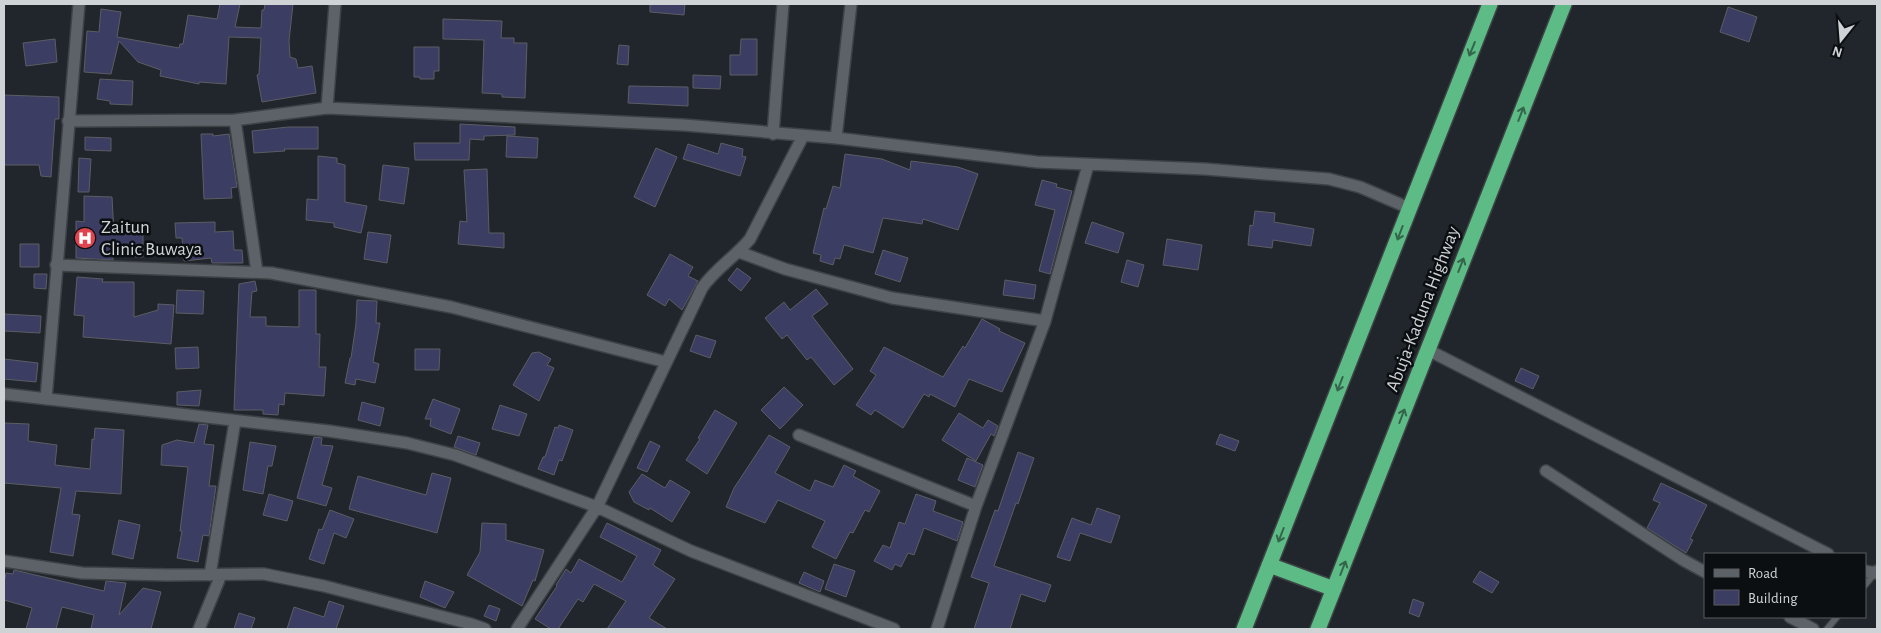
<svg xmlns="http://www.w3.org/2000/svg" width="1881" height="633" font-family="'Alegreya Sans',sans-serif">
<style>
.building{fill:#3c3d62;stroke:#5c5d64}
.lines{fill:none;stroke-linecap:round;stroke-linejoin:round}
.lane-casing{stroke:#3d4246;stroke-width:8}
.street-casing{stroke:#3d4246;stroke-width:14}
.highway-casing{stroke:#3d4246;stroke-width:18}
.lane{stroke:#5c6268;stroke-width:5.5}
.street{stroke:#5c6268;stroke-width:11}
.highway{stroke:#5dbb85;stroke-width:15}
.oneway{stroke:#34654b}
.labels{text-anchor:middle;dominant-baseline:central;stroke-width:5;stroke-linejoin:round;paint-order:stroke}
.poi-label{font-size:19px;fill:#cfd3d6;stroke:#0c0f11;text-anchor:start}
.street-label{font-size:19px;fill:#cfd3d6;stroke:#0c0f11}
</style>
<rect width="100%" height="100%" fill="#20262b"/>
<path class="building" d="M220,4H240L235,27L261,28L262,10H264L265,4H293L289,41L290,57L296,59L298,68L312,66L316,93L262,102L257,75L259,74L261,38L229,37L226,84L199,82V84L160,76L161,70L138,62L119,41L111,74L84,72L87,31L99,32L101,9L121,12L117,37L179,48L180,44H183L188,15L217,19Z
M650,4H685L684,15L650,12Z
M1728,7L1757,17L1749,42L1720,32Z
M443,19L502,21L501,38H514V43H527L525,98L502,97V94L482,93L484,40L443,39Z
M55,39L57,62L26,66L23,43Z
M741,39H757V75H730V55H740Z
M619,45L629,46L628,65L617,64Z
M414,47H439V71H434V79H420V77H414Z
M693,75L721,76L720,89L693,88Z
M100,79L133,81L132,105L110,104V101L97,99Z
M629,86L688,87V106L628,103Z
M4,95L59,97V119H55L51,177L41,176L39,165H4Z
M460,124L515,127V135L484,136V140L470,139L469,160H415L414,143H460Z
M288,127H318V149H284L285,151L254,153L252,131Z
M201,134H213V136L229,134L237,187L231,188L232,198L204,199Z
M507,136L538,138L537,158L506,157Z
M85,137L111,138V151L85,150Z
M721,143L743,149L742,156L746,157L740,176L683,159L688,144L718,154Z
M656,148L677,157L655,207L634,197Z
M845,154L882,159L910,170L911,161L958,167L978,174L958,230L923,219L922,224L883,218L873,253L844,245L840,259L835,258L833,265L820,261L821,255L813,253L824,208L826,209L833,186L840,188Z
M318,156L337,158V163L345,165V202L367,206L361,233L334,227V223L306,220L307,199L318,200Z
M79,158L91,159L89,192H78Z
M383,165L409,168L404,204L379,200Z
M487,169L489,233H504V248L458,244L460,221L467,222L464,170Z
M1042,180L1057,184L1056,187L1072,191L1050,274L1039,271L1055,210L1035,205Z
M84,196L112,197L114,233L143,234V257L113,256V260L76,258V221L84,222Z
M1255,211L1275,213L1274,222L1314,229L1311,246L1273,240L1272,248L1248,245L1250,225L1253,226Z
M215,222V232L233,231L234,250H242L243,263H212L211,258L184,261L182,238H176L175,223Z
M1092,222L1124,233L1118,253L1085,243Z
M368,232L391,235L387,263L364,259Z
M1167,239L1202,245L1198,270L1163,265Z
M20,244H39V267H20Z
M883,250L908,258L900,282L875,274Z
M670,254L693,267L688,276L698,281L682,310L669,299L665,306L647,295Z
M1127,260L1144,265L1138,287L1121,282Z
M737,268L751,278L741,291L728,280Z
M34,274H47L46,289L34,288Z
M77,277L103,279L102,282H134V317L158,310V304L174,305L171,344L83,337L84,316L74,315Z
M1005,280L1036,285L1034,299L1003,295Z
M255,281L257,291L252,292L250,317H266V326L299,327V290H316V334H320L319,367H326L324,396L285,393L284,405L279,404L278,415L263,414V410H234L239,284Z
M816,289L828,304L812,316L853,369L834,385L811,357L807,360L787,335L782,339L765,318L784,302L790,310Z
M177,290L204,291L203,314L176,313Z
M357,300L377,301L376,323H380L373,362L379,364L375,383L356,379L355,385L345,383L350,358H351L356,324Z
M4,314L41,316L40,333L4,331Z
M982,319L1000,329L999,331L1025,343L1002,392L969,379L955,407L930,394L929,397L924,394L903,428L875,410L871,415L856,405L876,375L870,371L884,347L943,377L963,346L965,348Z
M696,335L716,341L710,358L690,351Z
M198,347L199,368L176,369L175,348Z
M415,349H440L439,370H415Z
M539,352L551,359L547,365L554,368L539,401L513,385L532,353Z
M4,359L38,363L36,382L4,379Z
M1521,368L1539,376L1533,389L1515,381Z
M784,387L803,405L780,429L761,410Z
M201,390L199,406L177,405V392Z
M433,399L460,409L451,434L430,426L431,419H425Z
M362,402L384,408L380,426L358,420Z
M500,405L527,414L519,436L492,429Z
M715,410L737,423L707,474L686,460L700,439L698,438Z
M959,413L983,428L988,420L998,426L994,436L991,434L976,461L942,440Z
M4,423L29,424L28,441L57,445L55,465L90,469L92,439L94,440L95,428L124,430L121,494L76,491L72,514L80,515L73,556L50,552L61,488L4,483Z
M199,424L208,425L204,444L214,445L209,486H216L209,536L203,535L198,562L177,558L182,531H180L188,467L161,465L162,445L177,440L194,443Z
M559,425L573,430L562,461L559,460L554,475L538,469L543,457H545L555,427L558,428Z
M1220,434L1239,441L1235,451L1216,444Z
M769,435L790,447L775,473L810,491L815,480L833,487L844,465L856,471L853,476L880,491L869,512L865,510L853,533L850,532L836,559L812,547L825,521L778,500L765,523L726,507L734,488Z
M458,436L480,443L476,455L454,447Z
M314,437L322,438L321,445L333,446L322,485L332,488L326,506L297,498Z
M650,441L660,446L647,472L637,468Z
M250,442L276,446L272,466H268L263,494L243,490Z
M1018,452L1034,458L1018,504L1016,503L994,566L1051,585L1045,602L1021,594L1010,629H974L989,583L971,577L995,510L998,511Z
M967,458L983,465L975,487L958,480Z
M432,473L451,478L437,533L349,509L358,476L426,495Z
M642,474L665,488L670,480L690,492L672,522L650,508L649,510L634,502L629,492Z
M1661,483L1707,505L1690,539L1693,540L1686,553L1647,528L1660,503L1653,500Z
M269,494L293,501L287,521L263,515Z
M916,494L936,501L933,511L963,522L957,541L924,528L914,555L908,553L901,567L895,564L892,570L874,561L883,545L890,548L899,522L905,524Z
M1097,508L1120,516L1111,543L1080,533L1070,561L1057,557L1072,518L1091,525Z
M330,510L354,519L346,538L334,533L324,564L309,559L319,529L322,530Z
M119,520L140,525L133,559L112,554Z
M482,523L506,524V540L544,550L535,581L533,580L522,606L467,575L480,552Z
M607,523L661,550L653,565L675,579L649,618L667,629H607L626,601L594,584L583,602L578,599L558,629H551L535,619L557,586L556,585L566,569L571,573L579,559L622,582L637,556L600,537Z
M834,564L855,571L846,597L825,589Z
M14,570L104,591L106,581L126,583L119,615L143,588L161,592L151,629H91L94,615L62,607L56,629H26L32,608L4,600V583L6,573L13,574Z
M1480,571L1499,582L1492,593L1473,582Z
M804,572L824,581L820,592L799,583Z
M425,581L454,592L445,608L420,597Z
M1413,599L1424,603L1419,617L1409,613Z
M329,601L344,606L336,629H287L294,607L324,617Z
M489,605L500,609L496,621L484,616Z
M239,613L255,618L251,629H234Z"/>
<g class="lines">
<g class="lane-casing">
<path id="lane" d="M1865,585L1875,573
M1827,629L1837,617"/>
</g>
<g class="street-casing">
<path id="street" d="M327,108L335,4
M235,120L257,272
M68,121L235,120L327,108L684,125L836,138L1037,162L1205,169L1329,179L1360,187L1409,208
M773,134L783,4
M836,138L851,4
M739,252L785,269L892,298L1045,321
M56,265L271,273L451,307L666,362
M1428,350L1828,554
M4,394L329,431L407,443L455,455L597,507L691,551L894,629
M46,399L79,4
M799,435L976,506
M1546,471L1683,560L1705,572
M4,561L82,573L168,575L264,574L324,586L471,624L485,629
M1865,571L1875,573L1877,571
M210,575L235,421
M1790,617L1813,629
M199,629L221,575
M517,629L597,507L702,288C715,269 735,257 750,239L803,136
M937,629L976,506L1045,321L1088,165"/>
</g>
<g class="highway-casing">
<path id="highway" d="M1269,565L1334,589
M1244,629L1490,4
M1318,629L1564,4"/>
</g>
<use href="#lane" class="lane"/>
<use href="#street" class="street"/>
<use href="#highway" class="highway"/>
</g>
<defs><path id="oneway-shaft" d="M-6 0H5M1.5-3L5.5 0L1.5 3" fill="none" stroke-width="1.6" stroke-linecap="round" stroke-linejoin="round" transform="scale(1.25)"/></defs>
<g class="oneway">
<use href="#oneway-shaft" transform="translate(1472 49) rotate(112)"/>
<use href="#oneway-shaft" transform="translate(1521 114) rotate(-69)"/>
<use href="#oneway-shaft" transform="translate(1400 233) rotate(111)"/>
<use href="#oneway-shaft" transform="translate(1461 265) rotate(-69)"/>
<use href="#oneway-shaft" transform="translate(1340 384) rotate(111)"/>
<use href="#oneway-shaft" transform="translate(1402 416) rotate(-69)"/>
<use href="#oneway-shaft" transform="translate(1281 535) rotate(111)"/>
<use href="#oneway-shaft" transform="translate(1343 568) rotate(-69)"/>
</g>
<defs>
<g id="hospital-disc" transform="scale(1.125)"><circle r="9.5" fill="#e0444e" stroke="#0c0f11"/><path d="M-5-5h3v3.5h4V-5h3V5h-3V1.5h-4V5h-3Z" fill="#fff"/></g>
</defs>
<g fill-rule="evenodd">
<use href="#hospital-disc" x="85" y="238"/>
</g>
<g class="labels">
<g class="poi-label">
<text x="101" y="227">Zaitun<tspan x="101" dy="22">Clinic Buwaya</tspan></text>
</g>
<g class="street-label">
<text transform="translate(1423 309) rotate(-69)">Abuja-Kaduna Highway</text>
</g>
</g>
<rect width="1881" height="633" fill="none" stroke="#cfd3d6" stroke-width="10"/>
<rect x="1704" y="553" width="162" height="65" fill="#0c0f11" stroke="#5a5d60"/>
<rect x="1714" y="569" width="25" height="8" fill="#5c6268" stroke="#5a5d60"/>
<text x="1748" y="578" font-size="15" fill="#cfd3d6">Road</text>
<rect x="1714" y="590" width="25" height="15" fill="#3c3d62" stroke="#5a5d60"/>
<text x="1748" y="603" font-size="15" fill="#cfd3d6">Building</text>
<g transform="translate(1841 40) rotate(197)" stroke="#0c0f11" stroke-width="4" paint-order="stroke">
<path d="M0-4L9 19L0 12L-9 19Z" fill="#cfd3d6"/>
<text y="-8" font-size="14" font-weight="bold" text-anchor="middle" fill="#cfd3d6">N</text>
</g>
</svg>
